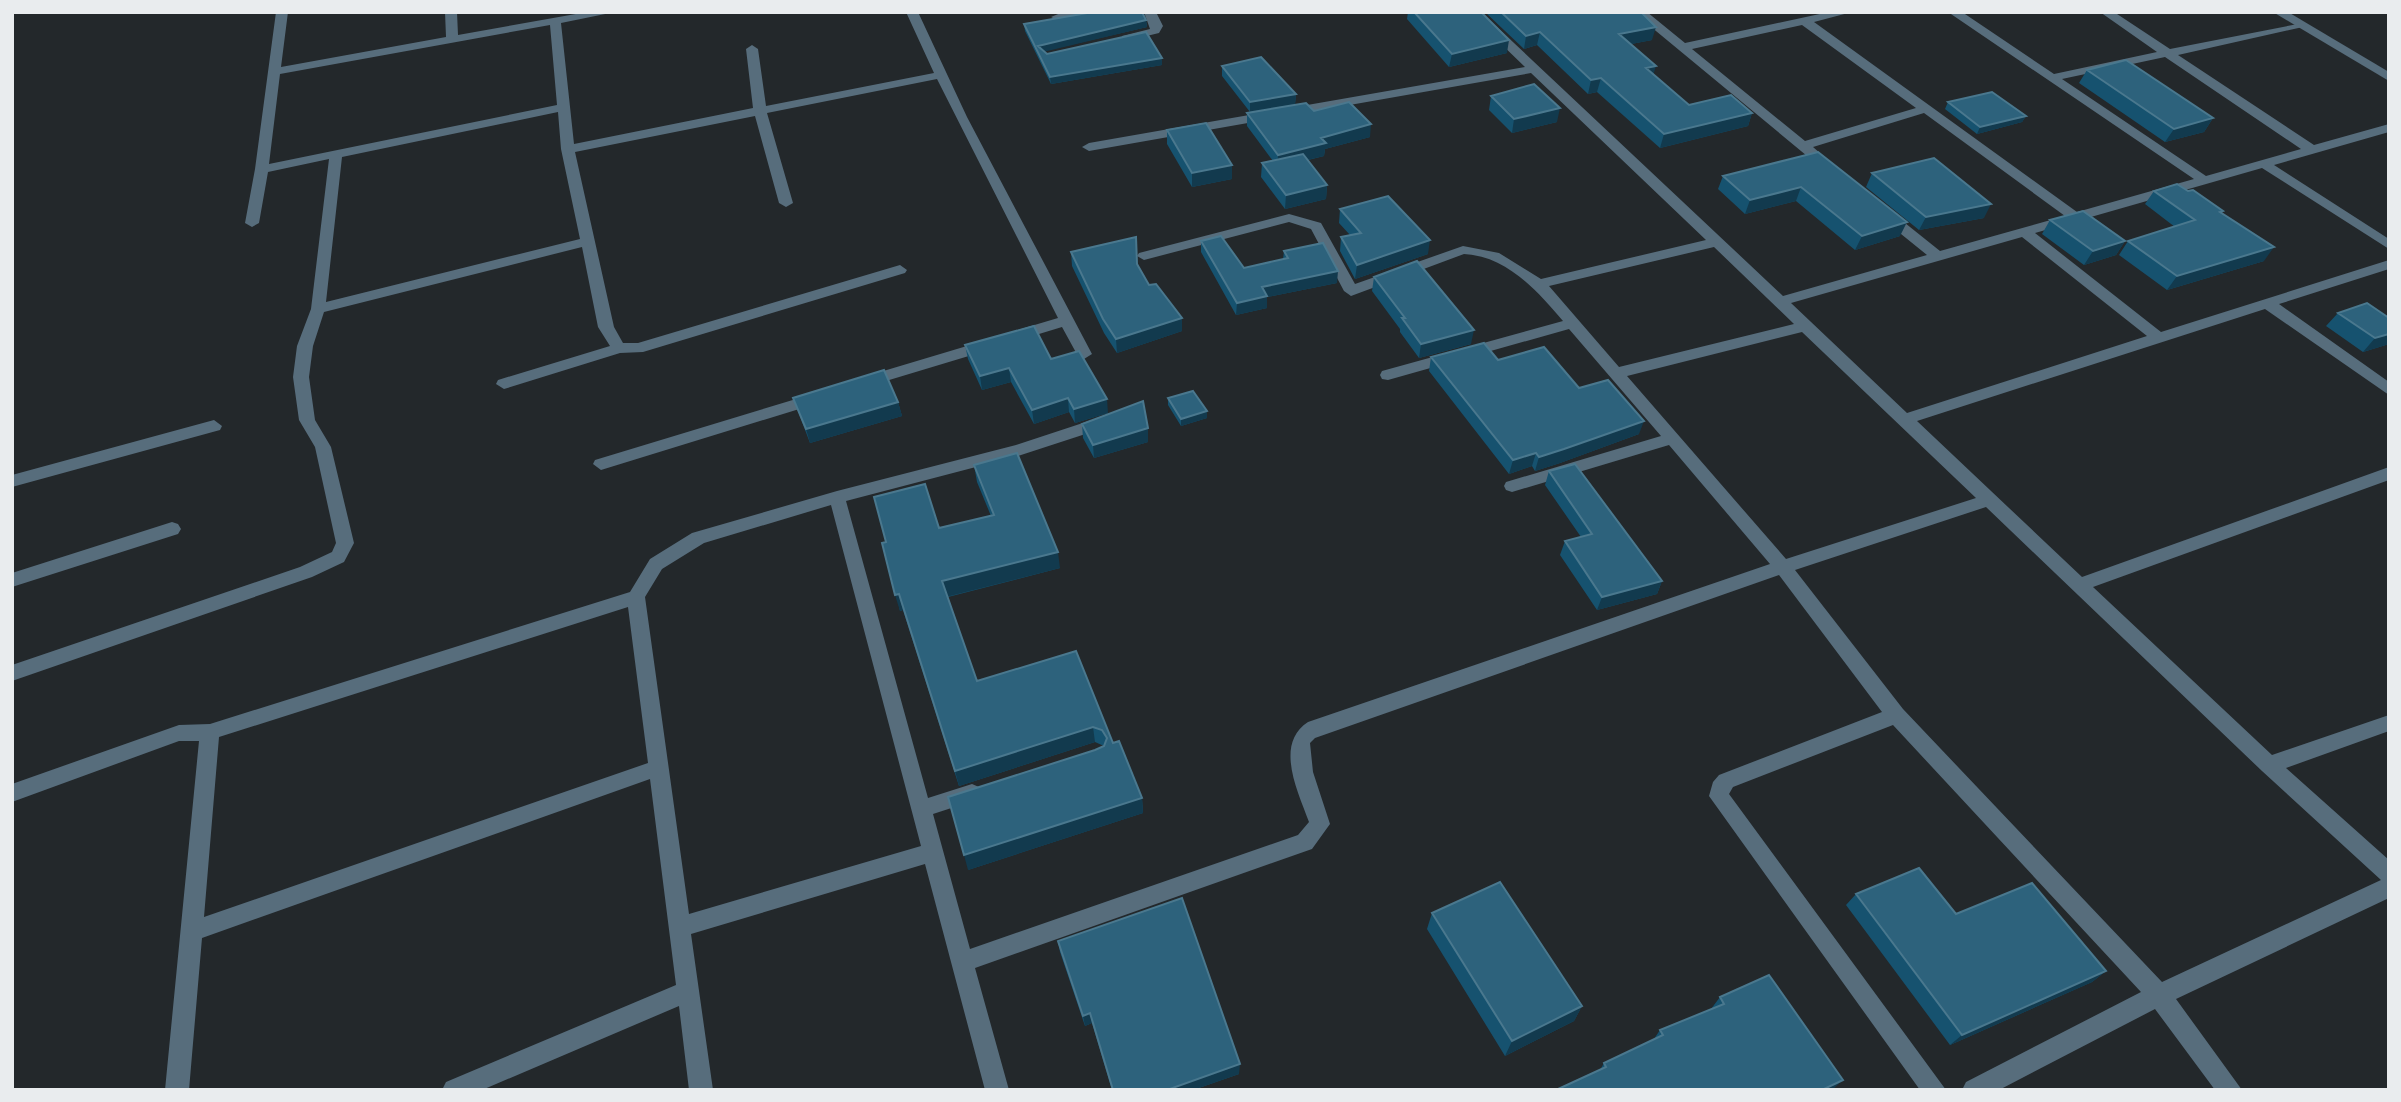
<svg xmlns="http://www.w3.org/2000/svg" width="2401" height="1102" font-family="'Asap Condensed',sans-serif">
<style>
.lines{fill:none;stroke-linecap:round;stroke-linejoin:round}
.minor{fill:#576d7c;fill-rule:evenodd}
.tertiary{fill:#576d7c;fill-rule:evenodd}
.wall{fill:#16526f}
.shaded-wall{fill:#123a4e}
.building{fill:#2d627c;stroke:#4a788e;stroke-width:2}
</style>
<rect width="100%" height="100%" fill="#23282b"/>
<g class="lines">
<path class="minor" d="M276,12H288L281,67L446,37L445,12H457L458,35L587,12H615L561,23L574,144L753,108L746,49L752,45L758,49L766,106L934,73L906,12H918L967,117L1092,354L1084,359L1079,358L1062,327L1013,342L1005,337L1008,333L1058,318L937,79L767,113L793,203L786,207L779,203L755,116L575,152L614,327L623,343H638L900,265L907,270L905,273L643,352L620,353L504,389L496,384L498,380L610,346L598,327L582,247L324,312L313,346L309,377L315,420L331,447L354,543L344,562L312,577L12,681V665L300,567L332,552L336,543L315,447L299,420L293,377L297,346L311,309L329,159L268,172L259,223L252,227L245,223L255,169ZM550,25L557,105L269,164L280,74ZM558,112L561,149L580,239L326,302L342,157Z
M1063,12H1088L1057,20L1051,17Z
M1144,12H1156L1163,26L1159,33L1122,42V36L1150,29Z
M1468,12H1481L1783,296L1927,255L1880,217V211H1890L1940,251L2065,216L1924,113L1813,147L1836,167L1834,170H1824L1633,12H1647L1685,43L1829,12H1852L1814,22L2077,212L2194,179L1948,12H1962L2054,74L2157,52L2100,12H2114L2170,49L2303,23V27L2178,55L2314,145L2389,124V132L2274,165L2389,239V249L2262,168L2035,233L2161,332L2389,260V269L2279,304L2389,382V395L2265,309L1917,421L2082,577L2389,467V480L2093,587L2272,755L2389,715V731L2286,768L2389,860V898L2176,999L2242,1090H2215L2155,1009L1999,1090H1962L1966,1082L2141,992L1893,725L1733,787L1729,794L1946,1090H1920L1709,796L1713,782L1719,775L1882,712L1779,575L1315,738L1310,743L1313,772L1330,824L1312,849L975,968L1009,1090H985L925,864L691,934L713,1090H689L679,1006L482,1090H442L446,1082L676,985L650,779L202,938L189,1090H165L199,741H179L12,802V784L179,725L210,724L630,592L650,559L692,533L837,491L1016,445L1104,416L1110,418L1112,422L1110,426L1018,456L846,501L928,798L972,784L979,787L982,793L979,799L933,814L970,949L1298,835L1309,822C1298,792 1274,744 1308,722L1770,564L1669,445L1512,492L1506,490L1504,486L1506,482L1661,436L1569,329L1388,380L1382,379L1380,375L1382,371L1563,321C1537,291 1507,256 1464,254L1351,296L1344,291L1311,229L1289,222L1144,260L1137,256L1139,253L1289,214L1321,223L1355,284L1463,246L1499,253L1541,279L1706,240L1531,73L1089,151L1082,147L1089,143L1525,67ZM1802,25L1916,108L1805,141L1692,49ZM2165,57L2301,149L2206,176L2062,79ZM2022,237L2147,336L1907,413L1791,303ZM1714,247L1794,324L1619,367L1549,286ZM1802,332L1976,498L1786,559L1627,376ZM831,505L921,846L689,914L645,597L662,569L704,543ZM1986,507L2262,771L2381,880L2162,982L1903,709L1795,570ZM628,607L648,763L204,917L219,737Z
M987,340L995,345L992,349L866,387L858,382L860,378Z
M816,393L822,394L824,398L822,402L601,470L593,464L595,460Z
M214,420L222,426L220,430L12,487V475Z
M172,522L178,524L181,529L178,534L12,587V573Z"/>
<path class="tertiary" d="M2273,12H2288L2389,72V81Z"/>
</g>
<path class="wall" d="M1408,12H1481L1507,53L1449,67L1407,19Z
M1485,12H1641L1652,40L1631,44L1653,74L1689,105L1752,113L1748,126L1660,148L1597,92L1588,94L1537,45L1524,49Z
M1146,20L1147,27L1044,51L1047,54L1162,65L1051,84L1025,31L1024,24Z
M1222,66L1296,94L1295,104L1250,112L1222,76Z
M2087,70L2213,118L2204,132L2165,142L2079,83Z
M1491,96L1557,122L1512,133L1489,110Z
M1948,102L2026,116L2022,122L1977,134L1945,109Z
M1314,111L1370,137L1325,149L1324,156L1308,160L1327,185L1326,199L1285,209L1261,177L1262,163L1273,161L1247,126V113Z
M1167,130L1232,165V179L1192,187L1167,144Z
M1818,152L1900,236L1855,250L1796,201L1745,214L1718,189L1723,176Z
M1872,173L1984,218L1919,230L1866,187Z
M2154,191L2222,213L2264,261L2167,290L2119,255L2128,241L2175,227L2145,204Z
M1340,209L1428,254L1355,279L1340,251L1341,237L1350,235L1339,223Z
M2050,220L2125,241L2116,255L2084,265L2042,234Z
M1201,241L1244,268L1283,259L1284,251L1337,283L1267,297V308L1236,315L1201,252Z
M1071,252L1137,264L1149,285L1182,318V331L1117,353L1104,333L1072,266Z
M1374,277L1471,344L1419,358L1400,332V329L1372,291Z
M2338,313L2389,318V344L2363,352L2326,326Z
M965,345L1051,359L1108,413L1075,423L1069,412L1034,424L1011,382L982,390L968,359Z
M1431,357L1498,360L1579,388L1639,434L1560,463L1535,471L1532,466L1509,474L1429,371Z
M793,398L898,402L902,416L810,443Z
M1168,398L1207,411V418L1181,426L1168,405Z
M1082,424L1148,442L1094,458L1083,438Z
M974,465L1060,568L948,597L977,681L1076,651L1113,743L1142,798L1143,813L968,870L1095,750L1104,746L1095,742L959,786L903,610L900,611L886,542L991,516L977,482Z
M1549,471L1662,581L1657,594L1597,610L1560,555L1565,541L1581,537L1545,485Z
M1856,894L1956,914L2106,971L2092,982L1950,1045L1846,905Z
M1432,913L1582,1006L1574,1021L1505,1056L1427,929Z
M1058,941L1239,1074L1193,1090H1112L1092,1023L1085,1026L1060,952Z
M1720,997L1832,1090L1600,1070L1604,1063L1654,1039L1660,1030L1711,1009Z"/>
<path class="shaded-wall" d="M1146,20L1147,27L1039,53L1038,46Z
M1656,27L1652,40L1616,47L1619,34Z
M1540,32L1537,45L1524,49L1526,36Z
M1509,40L1507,53L1449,67L1452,54Z
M1162,58V65L1051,84L1050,77Z
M1656,66L1652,79L1646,68Z
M1601,78L1597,92L1588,94L1591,80Z
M1296,94L1295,104L1250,112V102Z
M1560,108L1557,122L1512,133L1514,119Z
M1752,113L1748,126L1660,148L1664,134Z
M2026,116L2022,122L1977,134L1980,127Z
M2213,118L2204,132L2165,142L2174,129Z
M1371,124L1370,137L1325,149L1324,156L1277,167L1278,155L1321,138Z
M1232,165V179L1192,187V173Z
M1327,185L1326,199L1285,209L1286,195Z
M1801,187L1796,201L1745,214L1750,200Z
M1991,204L1984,218L1919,230L1926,217Z
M1907,222L1900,236L1855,250L1862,236Z
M1430,240L1428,254L1355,279L1357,265Z
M2125,241L2116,255L2084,265L2093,251Z
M2274,247L2264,261L2167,290L2177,276Z
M1338,271L1337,283L1267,297V308L1236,315L1237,303L1262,287Z
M1182,318V331L1117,353L1116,339Z
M1474,330L1471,344L1419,358L1421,344Z
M2389,334V344L2363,352L2375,338Z
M1009,368L1011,382L982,390L980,376Z
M1068,398L1069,412L1034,424L1032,410Z
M1107,399L1108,413L1075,423L1074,409Z
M898,402L902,416L810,443L806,429Z
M1207,411V418L1181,426V419Z
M1644,421L1639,434L1560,463L1535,471L1539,457Z
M1148,428V442L1094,458L1093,445Z
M1536,453L1532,466L1509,474L1513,460Z
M1058,552L1060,568L946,597L942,581Z
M1662,581L1657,594L1597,610L1602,597Z
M899,594L903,610L900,611L895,595Z
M1093,727L1095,742L959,786L955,771Z
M1142,798L1143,813L968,870L964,855Z
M2106,971L2092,982L1950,1045L1962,1035Z
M1582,1006L1574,1021L1505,1056L1512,1041Z
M1090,1013L1092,1023L1085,1026L1083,1016Z
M1240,1064L1239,1074L1193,1090H1167Z
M1843,1080L1832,1090H1822Z"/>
<path class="building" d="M1093,12H1142L1146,20L1038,46L1047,54L1146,32L1162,58L1050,77L1024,24Z
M1414,12H1481L1509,40L1452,54Z
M1501,12H1641L1656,27L1619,34L1656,66L1646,68L1689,105L1731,95L1752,113L1664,134L1601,78L1591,80L1540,32L1526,36Z
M1261,57L1296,94L1250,102L1222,66Z
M2126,60L2213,118L2174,129L2087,70Z
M1534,84L1560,108L1514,119L1491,96Z
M1992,92L2026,116L1980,127L1948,102Z
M1349,102L1371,124L1321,138L1326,143L1278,155L1247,113L1306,103L1314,111Z
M1206,123L1232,165L1192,173L1167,130Z
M1818,152L1907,222L1862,236L1801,187L1750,200L1723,176Z
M1303,154L1327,185L1286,195L1262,163Z
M1934,158L1991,204L1926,217L1872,173Z
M2177,184L2188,191L2193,190L2223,211L2220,212L2274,247L2177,276L2128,241L2195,220L2154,191Z
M1388,196L1430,240L1357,265L1341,237L1361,233L1340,209Z
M2083,211L2125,241L2093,251L2050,220Z
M1221,236L1244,268L1288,258L1284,251L1323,243L1338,271L1262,287L1267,296L1237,303L1201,241Z
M1136,237L1137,264L1149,285L1156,284L1182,318L1116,339L1103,319L1071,252Z
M1417,261L1474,330L1421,344L1402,318H1405L1374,277Z
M2367,303L2389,318V334L2375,338L2338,313Z
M1034,326L1051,359L1079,351L1107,399L1074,409L1068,398L1032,410L1009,368L980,376L965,345Z
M1484,343L1498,360L1544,347L1579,388L1608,380L1644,421L1564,449L1539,457L1536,453L1513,460L1431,357Z
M884,370L898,402L806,429L793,398Z
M1193,391L1207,411L1181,419L1168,398Z
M1143,401L1148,428L1093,445L1082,424Z
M1017,453L1058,552L942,581L977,681L1076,651L1113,743L1119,741L1142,798L964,855L948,797L1095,750L1104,746L1107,738L1102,730L1093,727L955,771L899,594L895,595L882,543L886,542L874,497L925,484L939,528L994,515L974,465Z
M1575,464L1662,581L1602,597L1565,541L1592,534L1549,471Z
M1919,868L1956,914L2032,883L2106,971L1962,1035L1856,894Z
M1500,882L1582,1006L1512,1041L1432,913Z
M1182,898L1240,1064L1167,1090H1113L1090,1013L1083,1016L1058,941Z
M1769,975L1843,1080L1822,1090H1556L1606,1067L1604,1063L1663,1035L1660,1030L1724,1004L1720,997Z"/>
<rect width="2401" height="1102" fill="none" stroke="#e9ecee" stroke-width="28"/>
</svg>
